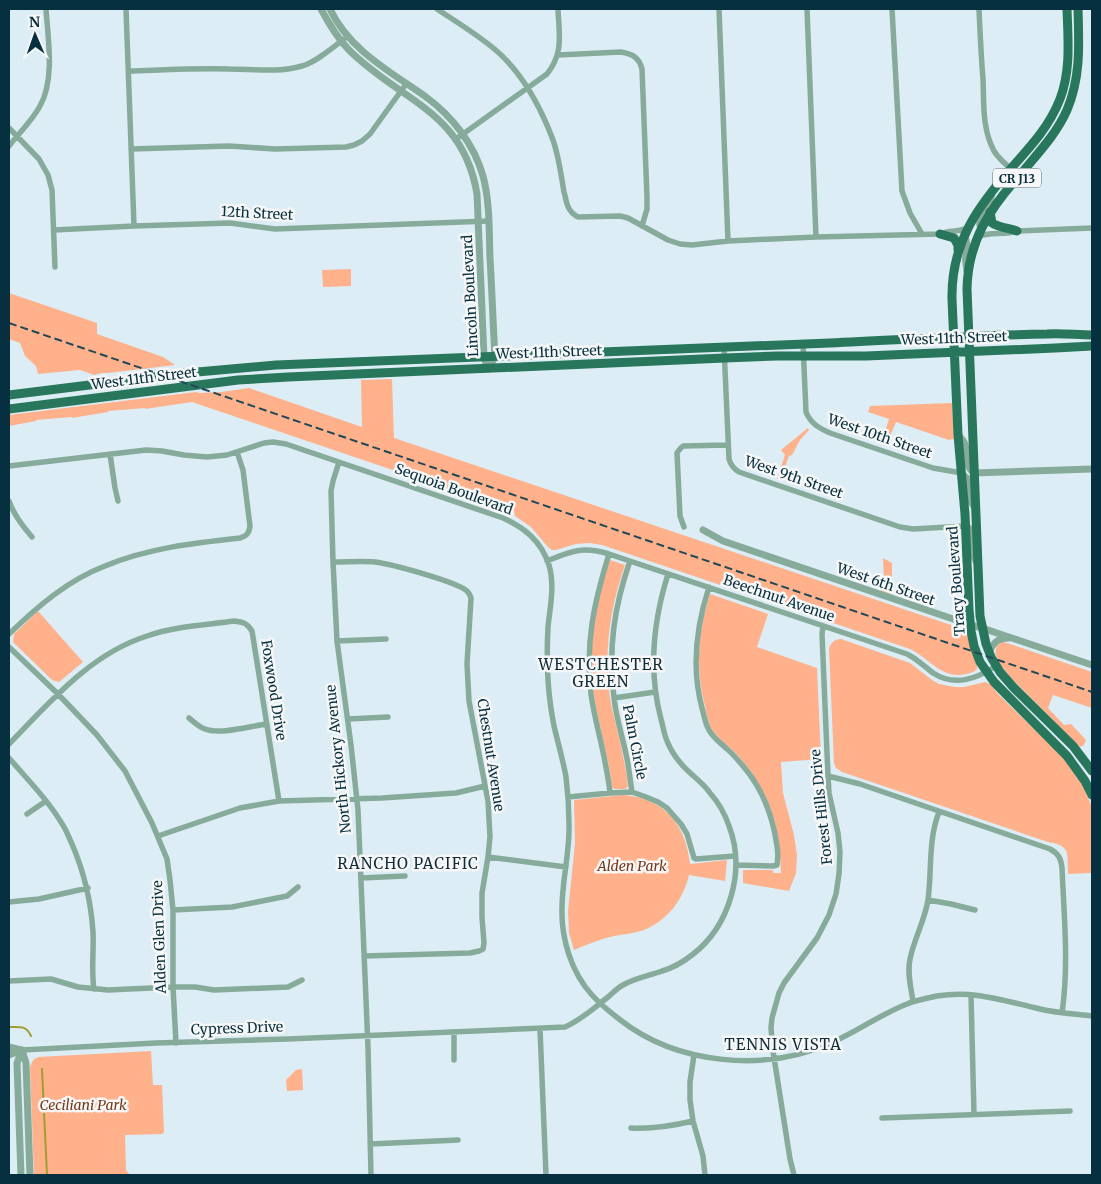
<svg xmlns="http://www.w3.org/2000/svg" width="1101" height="1184" font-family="Merriweather,serif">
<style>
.green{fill:#ffb18c}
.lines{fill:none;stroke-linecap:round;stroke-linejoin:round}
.stream{stroke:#a29d32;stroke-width:2}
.minor{stroke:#87ab9b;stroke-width:5.5}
.tertiary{stroke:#87ab9b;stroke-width:7}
.primary{stroke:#28765b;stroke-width:9}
.rail{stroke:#214856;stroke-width:2;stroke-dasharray:8 4;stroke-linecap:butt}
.labels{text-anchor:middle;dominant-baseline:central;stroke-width:5;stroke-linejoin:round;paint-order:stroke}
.shield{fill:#f7f7f7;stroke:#4e6c76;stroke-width:1}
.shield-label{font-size:12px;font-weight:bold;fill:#06303f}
.street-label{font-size:14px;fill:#06303f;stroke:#f7f7f7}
.park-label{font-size:14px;font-style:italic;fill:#74391a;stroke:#f7f7f7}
.neighbourhood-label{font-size:15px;letter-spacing:1px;fill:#0f2d39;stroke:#f7f7f7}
</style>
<rect width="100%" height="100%" fill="#dcedf5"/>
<path class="green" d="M351,269V286L323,287L322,270Z
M9,293L97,323V334L163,357L175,365L108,373H102L94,375L80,370L38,374L36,366L25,356L20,343L9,339Z
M392,379L394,438L960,628L966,631L972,653L977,665V669C974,672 971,673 966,674C942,680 929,658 910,649L602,545L590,543L576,544L556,550H552L548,547L531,527L515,516L514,511L192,402L145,409V408L108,411V412L72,418V417L36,420V421L9,426V415L196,392L200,393L221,392L249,388L362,427L361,380Z
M952,403L954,439L949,440L896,422L886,446L881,444L889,419L868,412L870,406Z
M808,428L809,430L800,440L792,455L789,456L780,480L777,479L785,455L781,450Z
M883,558L892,563V588L890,594L881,591L884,580Z
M610,560L625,565C609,610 603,657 611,704C615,722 620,739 623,756C625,766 627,776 628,786L625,789H614L612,787C609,760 601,734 596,708C590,672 590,633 599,597C602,585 606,572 610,560Z
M710,594L768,614L757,647L817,668L821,759L781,762L783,793L794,835L797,855L796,873L789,891L743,883V870H772L773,871L774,873H781C780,826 771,795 740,758C732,748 718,740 711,728C708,721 706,714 705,706C695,669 698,631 710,594Z
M38,611L83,662L59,682L52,680L13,642L14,634Z
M841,639L910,663L932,680L939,684L955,687H964L985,682L990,684L998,694L1063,757L1074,773L1083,786L1092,807V873L1068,874C1067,854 1072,846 1048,842L842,772L836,768L834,763L829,649C830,643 835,639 841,639Z
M1002,642L1007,643L1092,672V708L1053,695L1048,708L1064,725L1071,724L1086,740L1084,745L1080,747L1012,679L999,663L995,653L997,646Z
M622,795C663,797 686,824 690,864L727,860L725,881L689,875C683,900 668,920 644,930C633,934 621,934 610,937C598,940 586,945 574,950L569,933L568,911L575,843L574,800Z
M151,1051L153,1085H162L164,1132L162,1134L125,1135L126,1170L130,1175H34L30,1067L33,1060L38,1057Z
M302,1069L303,1090L287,1091L286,1080L296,1070Z"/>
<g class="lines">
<path class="stream" d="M9,1027C20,1027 26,1025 31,1036
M42,1069L47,1175"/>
<path class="minor" d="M126,9L134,226
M437,9C458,23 480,36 499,53C524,76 541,108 553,140C559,157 561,175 564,192C566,198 566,205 570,210C572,214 575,215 578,217L620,216L628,218L668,240L680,244L692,245L728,241L816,237L940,234C950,230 959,232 968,228
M719,9L728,241
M807,9L816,237
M892,9L902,191L910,213L922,234
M979,9C980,32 981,55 983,79C984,103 982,129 994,151C1000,161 1010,168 1019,175
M558,55L621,52C632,54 639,57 642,69L647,197V209L642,226
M129,71C162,70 196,68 229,69C253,69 278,73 302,66C316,62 332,48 344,39
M9,128L39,159L48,175L52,190L55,267
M456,139L547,74C564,53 559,34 558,9
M9,146C19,133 32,121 40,106C55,80 48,38 46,9
M131,149L229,146L275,149L346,147L354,145L362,141L370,134L406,84
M54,230L134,226L230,223L275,229L489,221
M982,231L979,225V222L991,201L993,192
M965,236C971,245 964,251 965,261C965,264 966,267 966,270
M978,237C990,231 1004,236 1017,231L1092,228
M803,344L806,412C811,424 819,428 830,433L933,468L962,473L968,478L970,502L975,509
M724,347L729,459C731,466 734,469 739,472L900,527L913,529L966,526L969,527L971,530L972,554L976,563
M110,454L115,488L118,501
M339,462L333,481L331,491L333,562L337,641L351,745L358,810L368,1047L371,1175
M9,466L146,450L162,451L184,455L207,457L227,455L264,443L273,442L286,444L503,518C525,528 541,541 549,565C555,586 550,607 548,627C547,645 547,662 548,680C549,695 551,711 554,726C558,743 563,760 566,777C568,793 569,809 569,824C570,852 562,880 562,908C561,938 571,972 592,995C600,1004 610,1012 619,1019C677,1065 766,1073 833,1042C858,1031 881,1014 907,1004C916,1000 927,998 937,996C976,990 1004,1001 1040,1009C1057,1013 1075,1014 1092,1016
M9,501C14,515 22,525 32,537
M684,527L680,516L677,453C679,450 680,448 683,446L728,445
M609,554C594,603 585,642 591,694C594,717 601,739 605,762C607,772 609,783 610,793
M547,561C571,551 583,546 609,554L907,654C917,659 924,666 933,673C955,687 976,679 996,666
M630,561C614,607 608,649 614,698C616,717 622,735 626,754C629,767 630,780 632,792
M333,562C347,562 362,561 375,562C392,564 457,582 467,591C470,594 470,595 471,598L467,664L469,701L488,801L490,837L488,857L482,893V917L484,943L483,949L479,951L470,953L364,956
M709,587C696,627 691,667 702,708C704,715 705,723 709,730C713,738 721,743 727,749C733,754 738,760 743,766C762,788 773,817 777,846C778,852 778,859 777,865L773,866L736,865
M9,634C37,607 68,580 105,566C148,548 194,543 240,538C247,536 249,533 250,526L243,470L237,452
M337,641L386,639
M9,647L58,694L97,735L125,771L152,823L167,859L170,880L173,910V987L176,1043
M614,698L655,692
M189,718C194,722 199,727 205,729C220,735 250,726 267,724
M348,719L388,717
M9,744C49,703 90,654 147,636C175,626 205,625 234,621C243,622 247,623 252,631L279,801
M9,758C28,780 49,801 64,827C67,832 69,838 72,844C84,872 91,901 93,932C94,951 91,970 94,989
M828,776L860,784L1050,849C1059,854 1061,859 1062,868C1064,916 1069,965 1062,1013
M568,797L610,793L632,792L646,797L658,802L667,808L681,824L687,834L694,858L696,859L735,856
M27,814L46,801
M158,836L240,808L279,801L382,798L456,793L485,786
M488,857L566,867
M361,878L405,876
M928,900L951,904L975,910
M9,902L39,899L88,888
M173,910L232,907L287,896L298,887
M9,981L51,979L78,987L108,990L173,987H195L214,990L288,987L302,980
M971,995L974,1114
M913,1001C911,988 907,973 910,959C914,939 925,920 928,900C932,870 928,840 939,812
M540,1029L546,1175
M454,1033V1060
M22,1050L156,1043L288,1039L565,1027C581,1020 594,1008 608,997C613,993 617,988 623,985C635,978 648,976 662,971C673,968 683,962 692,955C730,926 746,870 729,826C725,814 718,802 710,793C704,784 694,777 686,769C678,761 671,751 667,741C664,734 663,726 661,719C648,670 653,622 668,574
M694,1055L690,1082V1100L693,1121L703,1156L705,1175
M882,1118L1070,1111
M631,1128C652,1129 672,1126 693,1121
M370,1144L458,1140
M794,1175L790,1159L773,1051L771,1028L772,1018L779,993L784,983L817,938L829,915L836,894L839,874L840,852L838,833L829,793L828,776L822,634L823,626"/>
<path class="tertiary" d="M321,9C329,24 337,38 349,50C401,102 463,110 477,194L484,357L488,369
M330,9C349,50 391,72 426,97C452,116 474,144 483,176C490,202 489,231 490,258C492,291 493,324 495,357L488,369
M958,435C960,437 963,440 964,442C969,452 963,465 974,473L1092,469
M703,530L723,541L962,622L988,630L1092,665
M989,652C994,642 998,638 1009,638
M9,1047L21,1050
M22,1050L26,1063L30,1175
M9,1055L22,1050
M21,1175L17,1063L22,1050"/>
<path class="primary" d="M1067,9C1068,40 1071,70 1060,99C1050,125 1032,145 1014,165C978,206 951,242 952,299L958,435L965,514L969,610L971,631L974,646L980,662L994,682L1067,756L1085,781L1092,795
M1078,9C1079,44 1081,77 1067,110C1056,135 1037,154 1020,175C989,209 968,242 967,289L980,616L986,644L991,657L1000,672L1014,688L1073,746L1092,771
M990,212L992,223C1000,228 1009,228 1017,231
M940,234L954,238L958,245V250
M9,395L186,373L276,365L830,343C902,340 974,335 1047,334C1062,333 1077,335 1092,335
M9,409L238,380L288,377L725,358L777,356H866L1055,348L1092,346"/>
<path class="rail" d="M9,323L1092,692"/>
</g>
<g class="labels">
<rect class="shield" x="993" y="168.5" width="48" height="19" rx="4"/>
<g class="shield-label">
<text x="1017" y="178">CR J13</text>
</g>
<g class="street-label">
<text transform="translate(257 213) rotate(3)">12th Street</text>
<text transform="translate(470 296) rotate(-93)">Lincoln Boulevard</text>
<text transform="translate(954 338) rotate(-2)">West 11th Street</text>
<text transform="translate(549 352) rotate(-2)">West 11th Street</text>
<text transform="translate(144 378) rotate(-7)">West 11th Street</text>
<text transform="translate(880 436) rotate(19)">West 10th Street</text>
<text transform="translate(794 477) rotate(19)">West 9th Street</text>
<text transform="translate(454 489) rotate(20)">Sequoia Boulevard</text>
<text transform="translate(956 581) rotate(-94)">Tracy Boulevard</text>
<text transform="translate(886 584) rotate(19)">West 6th Street</text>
<text transform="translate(779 598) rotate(19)">Beechnut Avenue</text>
<text transform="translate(274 690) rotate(81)">Foxwood Drive</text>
<text transform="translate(635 742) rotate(79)">Palm Circle</text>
<text transform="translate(491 755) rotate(81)">Chestnut Avenue</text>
<text transform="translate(338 759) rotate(-96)">North Hickory Avenue</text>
<text transform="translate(821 807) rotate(-96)">Forest Hills Drive</text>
<text transform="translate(159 937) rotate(-92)">Alden Glen Drive</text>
<text transform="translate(237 1028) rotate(-2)">Cypress Drive</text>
</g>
<g class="park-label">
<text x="632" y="866">Alden Park</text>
<text x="83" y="1105">Ceciliani Park</text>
</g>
<g class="neighbourhood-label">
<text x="601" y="664">WESTCHESTER<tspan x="601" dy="17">GREEN</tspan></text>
<text x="408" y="863">RANCHO PACIFIC</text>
<text x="783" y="1044">TENNIS VISTA</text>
</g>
</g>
<rect width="1101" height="1184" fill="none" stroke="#06303f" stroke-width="20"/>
<g transform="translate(35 35) rotate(358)" stroke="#f7f7f7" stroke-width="4" paint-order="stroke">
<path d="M0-4L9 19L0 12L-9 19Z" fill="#06303f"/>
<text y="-8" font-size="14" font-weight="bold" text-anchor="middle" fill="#06303f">N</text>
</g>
</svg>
